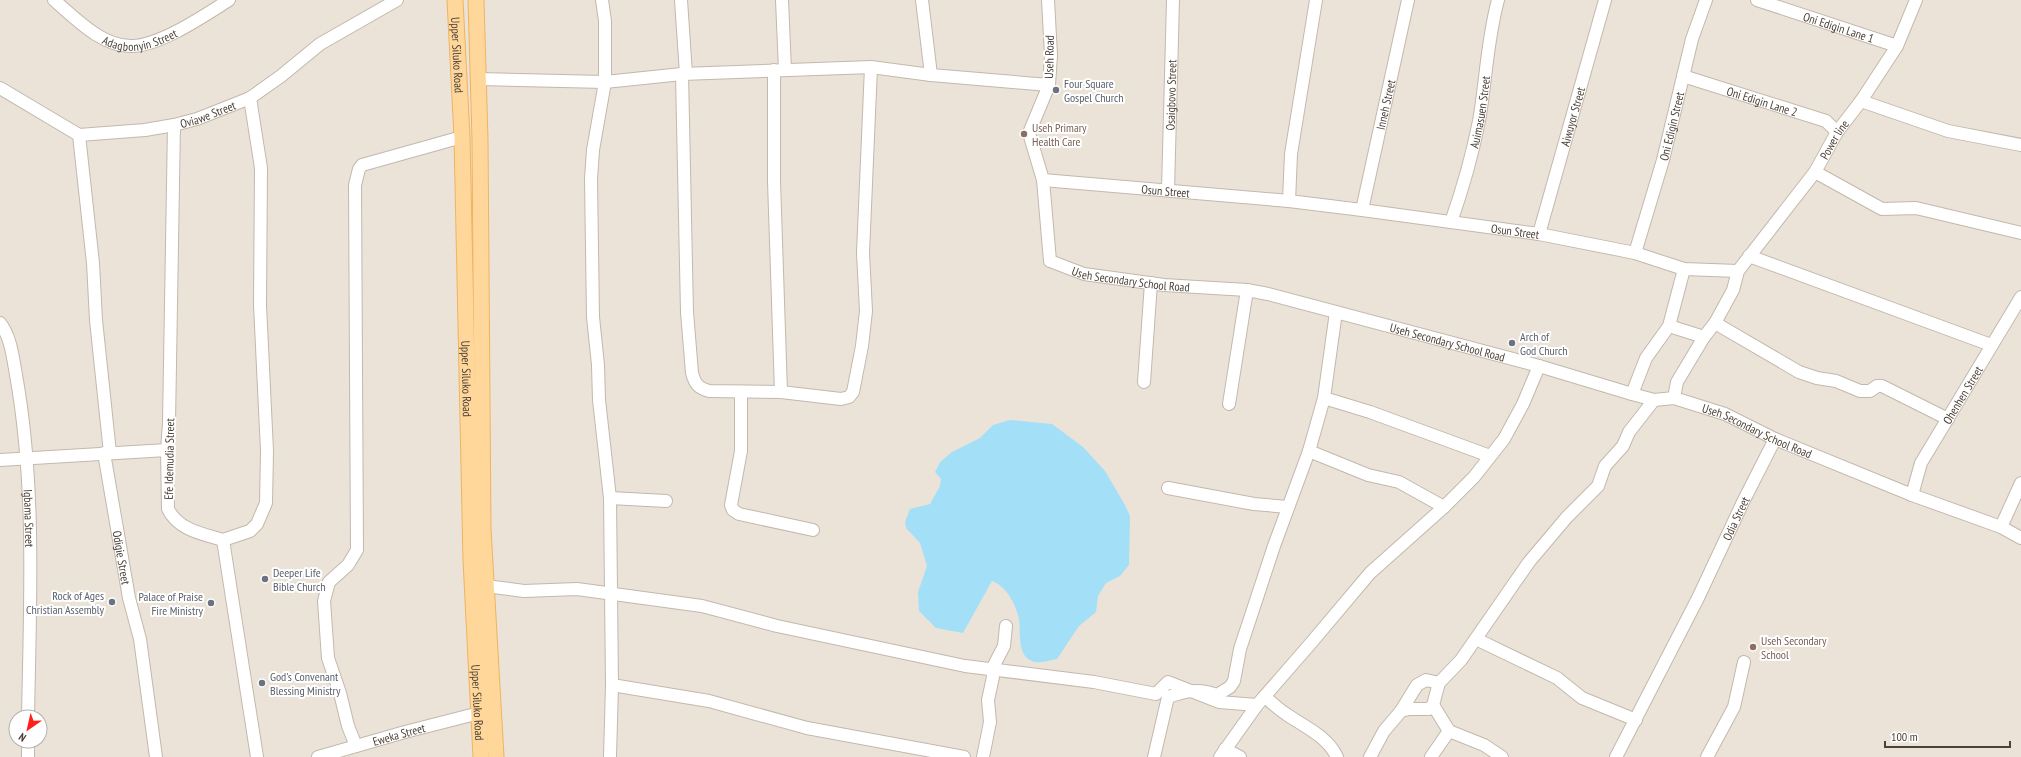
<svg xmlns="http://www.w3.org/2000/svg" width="2021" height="757" font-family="'PT Sans Narrow',sans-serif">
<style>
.residential{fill:#ebe3d8;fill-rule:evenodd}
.water{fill:#a3dff7}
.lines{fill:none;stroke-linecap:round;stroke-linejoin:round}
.minor-casing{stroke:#c3b8ac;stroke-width:14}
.major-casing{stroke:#efb360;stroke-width:17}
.minor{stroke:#fff;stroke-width:12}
.major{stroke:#ffd79b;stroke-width:15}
.worship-dot{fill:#6b7280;stroke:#fff;stroke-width:1.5}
.education-dot{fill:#8d6e63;stroke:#fff;stroke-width:1.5}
.labels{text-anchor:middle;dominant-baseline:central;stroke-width:4;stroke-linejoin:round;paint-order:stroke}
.street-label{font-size:12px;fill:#4c4137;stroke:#fff}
.worship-label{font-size:12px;fill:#5b616d;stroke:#fff;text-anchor:start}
.education-label{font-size:12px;fill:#785e54;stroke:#fff;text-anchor:start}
</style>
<rect width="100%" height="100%" fill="#f6f1eb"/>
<path class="residential" d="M0,0H2021V757H0ZM16,717H40V741H16Z"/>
<path class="water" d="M1010,420L1052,424L1083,447L1105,471L1125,505L1130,516L1129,565L1120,576L1106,583L1098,596L1096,612L1079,626L1057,659C1051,660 1042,663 1036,662C1016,659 1021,633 1019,619C1016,604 1006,586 992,581L963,633L936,628L919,611L918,592L927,566L920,543L906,528L905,522L910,509L930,504L940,486L941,479L935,472L940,462L952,452L980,438L993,425Z"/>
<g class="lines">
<g class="minor-casing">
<g id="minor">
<path id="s1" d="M54,0C75,18 102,47 132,46C160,46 205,15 229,0"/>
<path d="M602,0L605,21V82L593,150L591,179L593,317L598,365L599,400L610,498L612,685L610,757"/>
<path d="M681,0L686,74"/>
<path d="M782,0L785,70"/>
<path d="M922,0L931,75L1049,85"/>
<path id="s2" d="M1048,0L1051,55L1049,85L1029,133L1043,180L1050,261L1084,274L1164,285L1247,290L1268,294L1539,366L1632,394L1654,400L1674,398L1725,414L1775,439L1912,495L2001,527L2021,538"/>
<path id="s3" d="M1757,0L1897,46"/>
<path d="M774,70V181L781,392"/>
<path d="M682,74L687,312L692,373C695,384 698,388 709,391L781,392L841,399L849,397L853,392L862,346L866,311L863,253L871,67"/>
<path id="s4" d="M1683,76L1826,121L1837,132"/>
<path d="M479,79L605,82L682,74L871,67L931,75"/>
<path id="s5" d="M0,88L79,135L145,130L174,125L197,119L250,98L281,76L320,44L397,0"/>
<path d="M1861,101L1948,131L2021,145"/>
<path d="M174,125L169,423L167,450L168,509C178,530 203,534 223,540L257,757"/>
<path d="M79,135L93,263L96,320L110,453"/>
<path d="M1815,172L1882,209L1916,208L2021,233"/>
<path id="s6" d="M1043,180L1289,201L1362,210L1539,234L1635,253L1684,269L1738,271"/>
<path id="s7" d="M1168,190L1173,0"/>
<path d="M1289,201L1291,154L1316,0"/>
<path id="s8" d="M1362,210L1408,0"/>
<path id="s9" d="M1451,222C1463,188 1472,156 1479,121C1486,81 1487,40 1498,0"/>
<path id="s10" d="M1539,234L1605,0"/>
<path id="s11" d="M1635,253L1663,160L1692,39L1706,0"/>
<path d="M1749,256L1991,345"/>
<path id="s12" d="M0,323C11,337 13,358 16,375C36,486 30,604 28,717"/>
<path d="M1715,323L1799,372L1817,378L1836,381L1860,391H1870L1877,386H1882L1948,419"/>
<path d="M1669,326L1704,337"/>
<path d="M1144,382L1151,283"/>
<path d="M741,392V451L731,505L733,510L739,514L813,530"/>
<path d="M1632,394L1646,358L1669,326L1684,269"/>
<path d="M1324,398L1370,412L1490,456"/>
<path id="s13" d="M1674,398L1677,382L1704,337L1715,323L1733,290L1738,271L1815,172L1837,132L1861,101L1897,46L1916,0"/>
<path d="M1229,404L1247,290"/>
<path d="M1309,451L1368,475L1399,482L1444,507"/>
<path id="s14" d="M104,453L129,598L140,639L156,757"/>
<path d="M0,460L167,450"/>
<path d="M1168,488L1254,504L1288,507"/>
<path id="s15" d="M1912,495L1921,463L2021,297"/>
<path d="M610,498L666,501"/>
<path d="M2001,527L2021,483"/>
<path d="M223,540L250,531L257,524L266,503L267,451L260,305L261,168L250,98"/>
<path d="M486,586L524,591L577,589L702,606L777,626L965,666L1094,682L1156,694L1168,682L1219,702L1257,705"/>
<path d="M1476,639L1557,678L1582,698L1636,720"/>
<path d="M612,685L709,701L807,728L964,757"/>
<path d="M1264,697C1272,702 1278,709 1286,714C1305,727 1327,736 1337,757"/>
<path d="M1433,705L1449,731L1484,745L1502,757"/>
<path d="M1401,711L1417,685L1426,680L1439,683"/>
<path d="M356,746L348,726L340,693L328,658L324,601L329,582L348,565L357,550L355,185L359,169L362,165L462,137"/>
<path d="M1225,749L1240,757"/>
<path d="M28,757V741"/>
<path id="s16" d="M318,757L405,732L487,711"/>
<path d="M983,757L990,722L988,700L993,677L992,669L1004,646L1006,626"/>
<path d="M1154,757L1168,697C1186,691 1198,688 1217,695L1230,687L1234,681L1240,649L1274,546L1309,451L1324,398L1336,312"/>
<path d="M1220,757L1257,705L1311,643L1370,573L1444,507L1474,477L1504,439L1523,404L1539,366"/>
<path d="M1370,757L1384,731L1401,711L1409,709H1429L1433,705L1439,683L1461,660L1529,562L1567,517L1598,486L1605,466L1623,446L1629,432L1654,400"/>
<path d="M1431,757L1449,731"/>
<path id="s17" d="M1616,757L1698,598L1743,502L1775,439"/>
<path d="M1707,757L1734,707L1744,662"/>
</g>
</g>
<g class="major-casing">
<g id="major">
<path id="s18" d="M455,0L462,137L471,560L481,757"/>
<path d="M476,0L480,140L483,529L496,757"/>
</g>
</g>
<use href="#minor" class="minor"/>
<use href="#major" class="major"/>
</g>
<g class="worship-dot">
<circle cx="1056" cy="90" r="4"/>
<circle cx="1512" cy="343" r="4"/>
<circle cx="265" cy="579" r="4"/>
<circle cx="112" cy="602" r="4"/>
<circle cx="211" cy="603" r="4"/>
<circle cx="262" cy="683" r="4"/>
</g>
<g class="education-dot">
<circle cx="1024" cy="134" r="4"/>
<circle cx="1753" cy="647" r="4"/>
</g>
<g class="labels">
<g class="street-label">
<text stroke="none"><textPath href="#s3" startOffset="86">Oni Edigin Lane 1</textPath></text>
<text stroke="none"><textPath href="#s1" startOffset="101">Adagbonyin Street</textPath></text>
<text stroke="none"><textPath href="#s18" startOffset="55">Upper Siluko Road</textPath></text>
<text transform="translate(1049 57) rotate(-89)">Useh Road</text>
<text stroke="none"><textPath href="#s7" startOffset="95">Osaigbovo Street</textPath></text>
<text stroke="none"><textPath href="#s4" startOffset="83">Oni Edigin Lane 2</textPath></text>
<text stroke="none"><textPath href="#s8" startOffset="108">Inneh Street</textPath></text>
<text stroke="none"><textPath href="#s9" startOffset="114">Auimasuen Street</textPath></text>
<text stroke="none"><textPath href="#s5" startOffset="223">Oviawe Street</textPath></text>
<text stroke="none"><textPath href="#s10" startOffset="122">Aiwuyor Street</textPath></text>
<text stroke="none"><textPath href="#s11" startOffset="132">Oni Edigin Street</textPath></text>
<text stroke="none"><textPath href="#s13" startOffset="307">Power line</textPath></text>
<text stroke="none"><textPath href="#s6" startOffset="123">Osun Street</textPath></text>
<text stroke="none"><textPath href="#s6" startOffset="475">Osun Street</textPath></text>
<text stroke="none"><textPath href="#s2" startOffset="351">Useh Secondary School Road</textPath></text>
<text stroke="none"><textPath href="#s2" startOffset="675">Useh Secondary School Road</textPath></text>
<text stroke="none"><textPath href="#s18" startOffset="379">Upper Siluko Road</textPath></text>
<text stroke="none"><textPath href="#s15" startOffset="113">Ohenhen Street</textPath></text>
<text stroke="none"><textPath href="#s2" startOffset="999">Useh Secondary School Road</textPath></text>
<text transform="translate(169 459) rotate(-89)">Efe Idemudia Street</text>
<text stroke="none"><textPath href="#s12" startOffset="199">Igbama Street</textPath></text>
<text stroke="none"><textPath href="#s17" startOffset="267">Odia Street</textPath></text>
<text stroke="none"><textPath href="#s14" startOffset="106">Odigie Street</textPath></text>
<text stroke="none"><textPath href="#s18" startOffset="703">Upper Siluko Road</textPath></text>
<text stroke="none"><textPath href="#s16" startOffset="84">Eweka Street</textPath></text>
</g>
<g class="worship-label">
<text x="1064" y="83">Four Square<tspan x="1064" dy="14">Gospel Church</tspan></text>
<text x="1520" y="336">Arch of<tspan x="1520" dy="14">God Church</tspan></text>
<text x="273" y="572">Deeper Life<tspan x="273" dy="14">Bible Church</tspan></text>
<text x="104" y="595" text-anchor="end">Rock of Ages<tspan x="104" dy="14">Christian Assembly</tspan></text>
<text x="203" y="596" text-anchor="end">Palace of Praise<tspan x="203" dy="14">Fire Ministry</tspan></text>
<text x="270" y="676">God's Convenant<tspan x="270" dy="14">Blessing Ministry</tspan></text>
</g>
<g class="education-label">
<text x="1032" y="127">Useh Primary<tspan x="1032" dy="14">Health Care</tspan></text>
<text x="1761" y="640">Useh Secondary<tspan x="1761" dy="14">School</tspan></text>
</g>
</g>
<g transform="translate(28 729) rotate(214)"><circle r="19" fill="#ffffff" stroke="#b7b3af"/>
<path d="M0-3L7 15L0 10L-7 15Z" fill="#ff2019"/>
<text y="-6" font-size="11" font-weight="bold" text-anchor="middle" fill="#4c4137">N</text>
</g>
<path d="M1885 741v6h125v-6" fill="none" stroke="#4c4137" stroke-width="2"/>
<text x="1891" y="741" font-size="12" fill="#4c4137" stroke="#ffffff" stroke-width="3" paint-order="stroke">100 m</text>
</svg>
